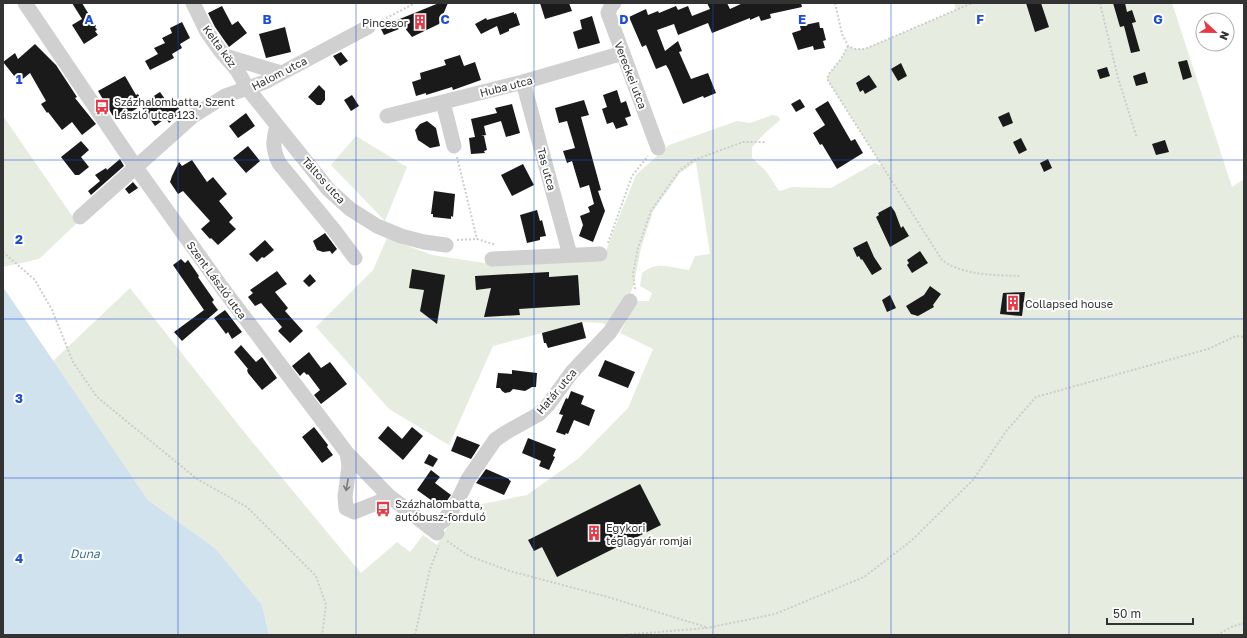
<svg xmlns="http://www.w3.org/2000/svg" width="1247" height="638" font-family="'Golos Text',sans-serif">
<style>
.green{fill:#e6ecdf}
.water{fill:#cfe2ee}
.building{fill:#1a1a1a}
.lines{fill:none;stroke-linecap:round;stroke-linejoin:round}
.path{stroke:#cdcdcd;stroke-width:2;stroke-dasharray:2 2;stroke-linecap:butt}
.minor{stroke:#d0d0d0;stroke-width:15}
.oneway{stroke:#7a7a7a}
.grid{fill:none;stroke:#1d4ed8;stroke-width:1;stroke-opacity:0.55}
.labels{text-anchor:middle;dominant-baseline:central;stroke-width:4;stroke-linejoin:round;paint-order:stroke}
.poi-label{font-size:11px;fill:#333;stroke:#fff;text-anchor:start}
.street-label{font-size:11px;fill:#333;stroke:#fff}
.water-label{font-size:12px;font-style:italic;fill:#3f7597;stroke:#fff}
.grid-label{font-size:13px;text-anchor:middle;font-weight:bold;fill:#1d4ed8;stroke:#fff;stroke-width:4;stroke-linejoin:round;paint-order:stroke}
</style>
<rect width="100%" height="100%" fill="#fff"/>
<path class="green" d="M954,3H1172L1232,187L1244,179V635H269L262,605L215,548L148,500L53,361L130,288L249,438L361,573L397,542L410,552L423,535L437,545L457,511L473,516L477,505L527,495L579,458L628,408L653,349L620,333L633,308L638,301H649L652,293L640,286L642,273C658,260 670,268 689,270L695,256L710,254L696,162L680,173L653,211L641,248L634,284L626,304L610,328L603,323L583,322L493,346L449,445L389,409L316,327L373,270L387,238L432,255L491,264L603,260L613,232L636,175L669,145L737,121L750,123L772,115L778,116L780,120L765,133L752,147V158L766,171L779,191L792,187L831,188L875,163L883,167L827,79L829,74L841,59L848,46L855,49H865L956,10Z
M3,116L77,223L39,259L3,267Z
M356,136L407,167L385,221L331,165Z"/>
<path class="water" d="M3,287L148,500L215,548L262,605L269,635H3Z"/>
<path class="building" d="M72,3H82L96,26L95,27L97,30L95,31L98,35L84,44L72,25L82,19Z
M439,3H448L439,24L412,37L404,27L384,35L380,27Z
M540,3H569L572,11L545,19Z
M707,3H727L730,9L743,3H801L802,7L770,14L771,18L761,21L759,16L750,20V18L712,33L708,23L678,35L674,24L657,30L665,51L678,41L682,51L679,52L691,79L708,73L716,93L704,98L703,96L683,104L669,70L666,65L656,69L646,45L642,47L629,17L646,9L648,15L658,11L659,13L676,6L678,10L688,6L692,16L710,9Z
M1026,3H1041L1049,27L1035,32Z
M1113,3H1125L1127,12L1132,10L1136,22L1132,23L1140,51L1131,53L1124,26L1120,27Z
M222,6L232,25L238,21L247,33L229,47L215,27L208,13Z
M514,12V14L516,13L520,25L509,29V31L500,35L497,26L481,34L475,24L486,18L487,20Z
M592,16L600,43L578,49L573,32L582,29L580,20Z
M182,22L190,38L180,44L182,48L172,54L174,58L150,70L145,61L158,54L154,48L165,43L162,38L172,33L170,28Z
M819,22L820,28H823L826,40L823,41L825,48L814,50L813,46L798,50L792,33L801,30L800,26Z
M285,27L291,52L266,58L259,34Z
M35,44L56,65L77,97L75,98L96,124L82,135L72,122L62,130L48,112L47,113L41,104L46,101L30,73L19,82L3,62L15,53L18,59Z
M341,52L348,61L340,66L333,56Z
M460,55L464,66L475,62L481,80L453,90L452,87L426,95V93L416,96L412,82L421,79L420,73L446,65L444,60Z
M1187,60L1192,77L1183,80L1178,62Z
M901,63L907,76L898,81L891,69Z
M1107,67L1110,76L1100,79L1097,70Z
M1145,72L1148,83L1136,86L1133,76Z
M869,75L877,87L865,94L863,90L860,92L856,83Z
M125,76L136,95L138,94L143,103L160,92L170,106L175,102L181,112L169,123L166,118L155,126L141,106L116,121L98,91Z
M319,85L325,91V100L321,105H317L308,97Z
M617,90L621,103L626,101L631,116L625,118L628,125L616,129L613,122L607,124L602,109L607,107L603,95Z
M352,95L359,106L351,111L344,100Z
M800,99L805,107L796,112L791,104Z
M584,100L589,115L581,117L601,190L598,191L605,211L593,242L579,236L583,225L580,216L590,212L588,207L594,204L589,185L580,188L572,161L567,163L563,151L575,148L567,121L559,123L555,108Z
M828,101L851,141L855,139L863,153L837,169L822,144L820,145L813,133L825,125L815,109Z
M512,104L520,133L506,137L501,121L484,126L486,135L481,136H484L487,150L484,151L485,153L471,154L469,138L475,137L471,119L497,113L495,108Z
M1009,112L1013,123L1003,127L998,117Z
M246,113L255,126L238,138L229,126Z
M427,121L436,128L440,146L430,148L418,140L415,130L420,124Z
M1021,138L1027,150L1019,154L1013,142Z
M1165,140L1169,152L1156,155L1152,144Z
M81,141L89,150L81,157L89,167L79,175H75L61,157Z
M248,146L260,161L246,173L233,158Z
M120,159L124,166L91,195L88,191L100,181L95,175L106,168L107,170Z
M1048,159L1052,168L1044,172L1040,163Z
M192,160L207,182L213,177L227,194L219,201L233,218L229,222L236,229L218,245L211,238L210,239L201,229L210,221L183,191L178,194L170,182L172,176L179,162L182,166Z
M523,164L534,185L512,196L501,175Z
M133,182L138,188L129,194L125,189Z
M434,191L455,194L453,217L451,216V219L433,217V214H431Z
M891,206L895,212L901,228L903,226L909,236L890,247L876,217L879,215L878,213Z
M537,210L540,221L542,220L546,236L540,237V240L527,243L520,215Z
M325,233L337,249L332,254L330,251L323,252L317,250L313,241Z
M265,240L274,250L264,258L262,257L257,262L249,254Z
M867,241L874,257L882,269L872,275L862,259L861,260L859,256L857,257L853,248Z
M920,251L928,263L912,273L907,265L909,263L907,260Z
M181,259L185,263L188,260L199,276L198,277L214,300L212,302L218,310L182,341L174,332L204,310L173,265Z
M412,269L445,275L437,324L420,311L424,290L409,288Z
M277,271L287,284L275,292L288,308L285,311L303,331L290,343L278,331L282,327L261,303L255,306L248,297L253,293L250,290Z
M549,272V277L578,275L580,305L519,309L520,315L484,317L491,288L476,290L475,276Z
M310,274L316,281L309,287L303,281Z
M930,286L941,294L933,305L934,307L918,316L911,314L906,306L924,295Z
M1025,292L1022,316L1000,314L1003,293Z
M890,295L896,308L887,312L882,300Z
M225,310L242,332L232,339L228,332L226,334L214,318Z
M582,322L586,338L548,348L546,343H544L542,333Z
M241,345L256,362L262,357L277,378L262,390L248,373L247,370L248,369L234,352Z
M309,352L321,368L330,362L347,384L321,404L314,395L320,390L308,374L307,375L304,372L300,376L292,366Z
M605,360L635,372L628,388L598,376Z
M512,370L537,373L536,387H532L525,391L513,389L510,392L505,393L502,391L500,388H496L498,373L512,374Z
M571,391L584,396L581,404L595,410L589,426L574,420L568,434L566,433L565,435L556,432L563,415L559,414L566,398L568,399Z
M388,426L402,439L412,427L423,436L403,460L378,438Z
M314,427L328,445L327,447L333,455L322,463L302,437Z
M457,436L480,445L471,459L451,451Z
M528,438L556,449L553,456L555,457L549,470L539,466L541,461L522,453Z
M429,454L438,459L433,467L424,463Z
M486,469L509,479V480L511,481L504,495L476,483Z
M431,470L440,477L435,483L451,495L442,508L417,490Z
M640,484L661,525L557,577L542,547L534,551L528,540Z"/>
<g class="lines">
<path class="path" d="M835,3L842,34L848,46L855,49H865L972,3
M1100,3L1118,78L1137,138
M379,22L415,3
M848,46L841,59L829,74L827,79L942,260C964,276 995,275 1021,276
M457,157L477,239
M457,240L477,239L496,245
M608,243L632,176L648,156
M3,252L35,280L52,310L73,362L97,397L197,479L247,507L316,576L326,605L322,635
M635,289L633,274L638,248L651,211L679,171L694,160L743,142H765
M447,541L469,556L510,571L608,597L706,627
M415,635L430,569L439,546
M622,635L707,628L775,614L864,577L911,541L973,480L1007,430L1036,397L1208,349L1236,336L1244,337
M1217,635L1231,627L1244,623"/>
<path class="minor" d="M25,3L135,166L223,289L347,453L389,496L437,533
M193,3L207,32L219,49L237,70L248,89L328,189L350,209L377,226L401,236L424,242L446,245
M614,3L611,6L608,13L658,148
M225,56L281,73
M523,82L570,255
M443,102L454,146
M387,116L523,82L623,53
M277,125C273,141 272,148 279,163L334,230L355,258
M80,217L193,116L225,96L265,82L368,27
M492,259L600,254
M347,453L349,466L345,497L346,508L354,512L379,502L389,496
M433,529L443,521L451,511L458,500L468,479L495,440L505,433L539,414L548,405L572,372L610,332L630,301"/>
</g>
<defs><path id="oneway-shaft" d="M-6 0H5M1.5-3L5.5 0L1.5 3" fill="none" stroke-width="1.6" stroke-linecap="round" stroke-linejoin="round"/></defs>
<use class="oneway" href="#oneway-shaft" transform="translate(347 485) rotate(100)"/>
<path class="grid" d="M178,3V635M356,3V635M534,3V635M713,3V635M891,3V635M1069,3V635M3,160H1244M3,319H1244M3,478H1244"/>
<defs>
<g id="building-bare" transform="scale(1.2)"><path d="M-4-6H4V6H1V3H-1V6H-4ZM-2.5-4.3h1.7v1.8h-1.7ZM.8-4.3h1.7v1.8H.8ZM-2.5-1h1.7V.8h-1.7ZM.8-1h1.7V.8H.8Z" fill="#e63946" stroke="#fff" stroke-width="2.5" paint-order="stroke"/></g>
<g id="bus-bare" transform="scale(1.2)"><path d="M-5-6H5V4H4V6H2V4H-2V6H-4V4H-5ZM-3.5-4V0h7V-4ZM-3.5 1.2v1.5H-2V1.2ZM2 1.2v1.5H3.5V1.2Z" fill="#e63946" stroke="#fff" stroke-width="2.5" paint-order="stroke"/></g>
</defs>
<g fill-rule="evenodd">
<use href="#building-bare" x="420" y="22"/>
<use href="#bus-bare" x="102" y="107"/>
<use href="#building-bare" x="1013" y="303"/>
<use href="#bus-bare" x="383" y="509"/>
<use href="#building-bare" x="594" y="533"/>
</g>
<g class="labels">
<g class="poi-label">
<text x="408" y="22" text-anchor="end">Pincesor</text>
<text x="114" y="101">Százhalombatta, Szent<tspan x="114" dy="13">László utca 123.</tspan></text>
<text x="1025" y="303">Collapsed house</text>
<text x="395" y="503">Százhalombatta,<tspan x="395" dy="13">autóbusz-forduló</tspan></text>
<text x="606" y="527">Egykori<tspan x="606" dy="13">téglagyár romjai</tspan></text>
</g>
<g class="street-label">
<text transform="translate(220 46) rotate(54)">Kelta köz</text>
<text transform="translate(279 73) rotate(-27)">Halom utca</text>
<text transform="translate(631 75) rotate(69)">Vereckei utca</text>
<text transform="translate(506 86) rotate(-14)">Huba utca</text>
<text transform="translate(547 169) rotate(75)">Tas utca</text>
<text transform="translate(324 180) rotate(48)">Táltos utca</text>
<text transform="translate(217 280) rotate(54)">Szent László utca</text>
<text transform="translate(556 391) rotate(-50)">Határ utca</text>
</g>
<g class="water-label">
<text x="85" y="553">Duna</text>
</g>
</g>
<g class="grid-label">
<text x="89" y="24">A</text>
<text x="267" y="24">B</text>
<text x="445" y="24">C</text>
<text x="624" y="24">D</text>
<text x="802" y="24">E</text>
<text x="980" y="24">F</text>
<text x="1158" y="24">G</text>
<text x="19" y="84">1</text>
<text x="19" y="244">2</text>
<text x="19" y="403">3</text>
<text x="19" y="563">4</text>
</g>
<rect width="1247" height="638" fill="none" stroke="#333333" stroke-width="8"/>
<g transform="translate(1215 32) rotate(112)"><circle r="19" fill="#ffffff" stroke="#adadad"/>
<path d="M0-3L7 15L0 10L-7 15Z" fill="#e63946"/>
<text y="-6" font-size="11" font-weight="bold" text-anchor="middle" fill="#333333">N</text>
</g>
<path d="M1107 618v6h86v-6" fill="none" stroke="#333333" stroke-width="2"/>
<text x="1113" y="618" font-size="12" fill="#333333" stroke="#ffffff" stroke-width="3" paint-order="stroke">50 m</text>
</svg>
